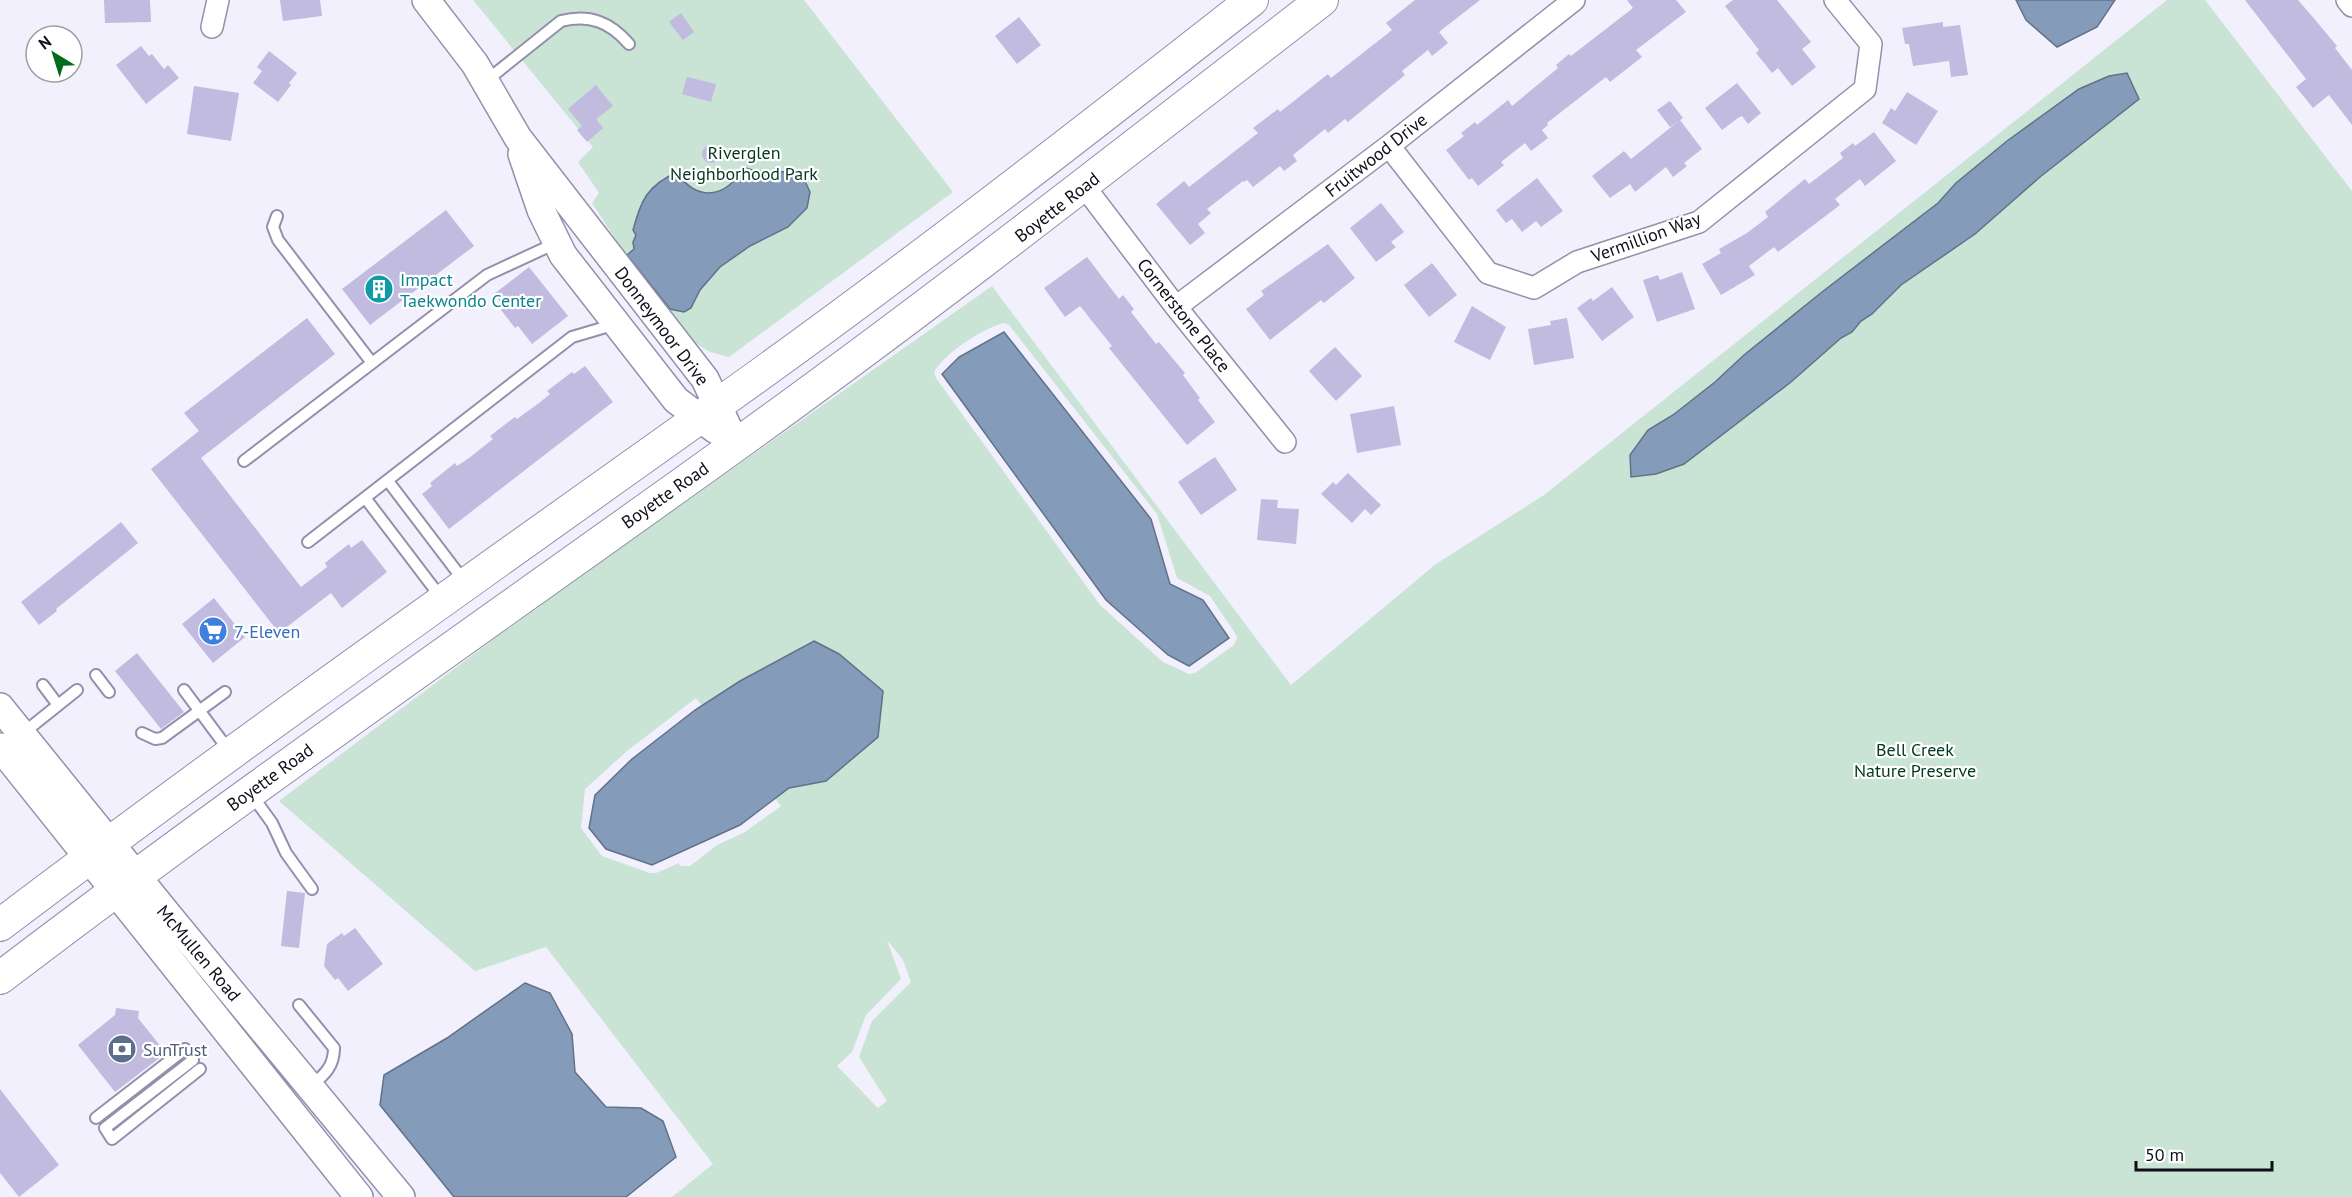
<svg xmlns="http://www.w3.org/2000/svg" width="2352" height="1197" font-family="'PT Sans',sans-serif">
<style>
.green{fill:#c9e3d4;fill-rule:evenodd}
.water{fill:#849cb9;stroke:#617189;stroke-width:1.5}
.building{fill:#c0bbdf}
.lines{fill:none;stroke-linecap:round;stroke-linejoin:round}
.service-casing{stroke:#9490ac;stroke-width:14}
.minor-casing{stroke:#9490ac;stroke-width:24}
.tertiary-casing{stroke:#9490ac;stroke-width:30}
.secondary-casing{stroke:#9490ac;stroke-width:34}
.service{stroke:#fff;stroke-width:10}
.minor{stroke:#fff;stroke-width:21}
.tertiary{stroke:#fff;stroke-width:27}
.secondary{stroke:#fff;stroke-width:32}
.labels{text-anchor:middle;dominant-baseline:central;stroke-width:4.5;stroke-linejoin:round;paint-order:stroke}
.park-label{font-size:18px;fill:#043722;stroke:#fff}
.street-label{font-size:18px;fill:#100e18;stroke:#fff}
.culture-label{font-size:18px;fill:#0d838f;stroke:#fff;text-anchor:start}
.shop-label{font-size:18px;fill:#366cbe;stroke:#fff;text-anchor:start}
.service-label{font-size:18px;fill:#4e5e75;stroke:#fff;text-anchor:start}
</style>
<rect width="100%" height="100%" fill="#f2f0fd"/>
<path class="green" d="M473,0H804L953,192L729,357L710,352L689,339L625,254L592,203L599,193L578,162L593,147Z
M2167,0H2205L2352,191V1197H672L713,1164L546,947L475,971L279,801L539,605L992,286L1291,685L1436,564L1544,495ZM1004,323L1009,325L1157,514L1177,578L1210,596L1235,633L1237,638L1234,645L1195,673L1189,674L1163,662L1100,605L936,378L934,373C941,355 985,327 1004,323ZM696,698L781,806L745,832L717,845L690,866H680L679,863L656,873H650L602,856L581,828L585,789L627,751ZM887,940L903,960L911,982L872,1021L859,1057L887,1101L878,1108L837,1066L852,1052L866,1015L901,979Z"/>
<path class="water" d="M2016,0H2115L2097,27L2057,47L2026,20Z
M2127,73L2139,99L2040,177L1975,234L1901,285L1872,314L1861,321L1852,332L1841,338L1791,382L1684,464L1656,474L1631,477L1630,455L1648,430L1673,415L1715,382L1744,355L1822,292L1938,203L1956,183L2007,141L2079,89L2109,76Z
M743,167L755,171L789,172L804,179L810,192L807,208L788,227L750,246L720,267L700,290L691,308L684,312L670,309L627,255L634,249L633,242L636,235L633,230C641,200 647,186 677,172C696,203 728,198 743,167Z
M1004,332L1151,519L1170,584L1203,600L1229,638L1189,666L1168,655L1106,600L942,374L959,357Z
M814,641L839,654L883,691L878,737L826,781L789,788L740,825L652,865L606,849L589,828L595,795L632,759L695,710L740,681Z
M525,983L550,993L572,1034L575,1072L606,1107L641,1108L663,1121L676,1157L626,1197H454L380,1105L384,1075L447,1038Z"/>
<path class="building" d="M104,0H150L151,22L105,23Z
M280,0H320L322,16L283,21Z
M1415,0H1480L1439,32L1448,43L1432,56L1428,50L1402,71L1405,75L1348,122L1345,119L1328,133L1325,129L1293,155L1297,161L1284,171L1280,166L1253,187L1247,180L1244,182L1243,181L1207,209L1211,213L1198,224L1205,233L1190,245L1156,204L1184,181L1189,187L1258,133L1253,128L1278,109L1280,112L1328,74L1331,78L1392,30L1386,23Z
M1627,0H1676L1686,12L1636,50L1642,57L1610,82L1606,77L1547,123L1548,125L1542,130L1548,138L1531,151L1525,143L1501,162L1504,165L1478,186L1472,178L1469,180L1446,150L1464,136L1461,133L1475,122L1477,125L1508,100L1512,106L1558,68L1556,65L1569,54L1571,56L1633,8Z
M1733,0H1777L1811,42L1802,49L1816,67L1792,86L1778,68L1772,73L1756,53L1759,50L1725,6Z
M2245,0H2298L2311,15L2337,46L2335,48L2352,70V125L2329,95L2313,108L2296,87L2306,79Z
M681,13L694,32L683,40L669,22Z
M1019,17L1041,45L1017,64L995,36Z
M1943,22V27L1960,25L1968,75L1951,77L1949,61L1913,66L1909,44H1905L1902,28Z
M141,46L149,56L152,54L164,69L168,65L179,78L146,104L116,65Z
M269,51L297,73L289,83L291,85L278,102L253,83L262,71L257,67Z
M687,77L716,84L711,102L682,94Z
M1737,83L1761,113L1748,124L1742,116L1738,118L1722,130L1705,108Z
M596,85L613,106L596,119L603,128L587,142L577,130L582,126L568,109Z
M194,86L239,93L231,141L187,134Z
M1907,92L1938,111L1916,145L1882,123L1891,108L1895,111Z
M1670,101L1683,118L1670,127L1657,110Z
M1680,120L1702,149L1684,163L1687,166L1673,177L1666,167L1635,192L1630,184L1610,198L1592,176L1624,151L1631,159Z
M1874,132L1896,161L1865,186L1860,179L1835,199L1840,205L1778,252L1774,247L1749,266L1755,275L1721,295L1702,264L1721,253L1719,249L1747,233L1768,217L1765,212L1805,179L1809,184L1843,158L1840,153L1853,143L1855,146Z
M702 154a9 9 0 1 1 18 0a9 9 0 1 1-18 0Z
M1537,178L1563,211L1541,227L1536,221L1522,232L1512,219L1506,223L1496,210Z
M1381,203L1404,232L1391,242L1396,247L1376,262L1350,228Z
M446,210L474,246L370,325L342,289Z
M1328,244L1355,278L1324,303L1321,300L1270,340L1246,309L1264,295L1261,291Z
M1087,257L1119,299L1123,295L1134,309L1131,312L1156,344L1159,342L1185,373L1183,375L1200,398L1198,400L1215,422L1187,445L1109,348L1112,346L1080,306L1065,317L1044,288Z
M1432,263L1457,295L1429,317L1404,285Z
M529,267L568,316L532,344L518,326L515,328L501,310L504,307L494,294Z
M1682,272L1695,309L1657,322L1643,280L1658,275L1660,280Z
M1612,287L1634,317L1602,341L1577,308L1591,298L1593,301Z
M1472,306L1506,327L1490,360L1454,342Z
M307,318L335,354L201,458L301,587L327,567L325,563L336,554L349,544L351,548L362,540L387,572L342,608L331,593L279,633L151,469L199,431L184,413Z
M1567,318L1574,358L1534,365L1528,329L1551,325L1550,321Z
M1335,347L1362,376L1336,401L1309,371Z
M585,366L613,402L449,529L422,494L432,486L430,483L455,463L457,466L469,458L493,439L490,436L515,417L517,419L539,403L550,394L547,391L572,372L574,374Z
M1394,406L1401,445L1357,453L1350,414Z
M1215,457L1237,490L1201,515L1178,482Z
M1348,473L1381,505L1371,515L1365,509L1352,523L1321,494L1333,482L1336,485Z
M1261,499L1278,500L1277,508L1299,509L1296,544L1257,540Z
M121,522L138,543L56,609L57,611L39,625L21,602Z
M214,598L245,637L213,663L182,624Z
M137,653L184,712L161,729L115,671Z
M287,891L305,893L299,948L281,946Z
M355,928L383,964L348,991L338,978L335,980L324,966L327,944L342,933L344,936Z
M116,1008L139,1011L138,1018L166,1053L115,1092L78,1045L115,1015Z
M0,1089L59,1165L19,1197L0,1173Z"/>
<g class="lines">
<g class="service-casing">
<path id="service" d="M486,81L561,21C590,14 610,22 629,44
M277,216L273,227L278,240L372,363
M244,461L487,275L556,243
M388,481L464,581
M366,499L442,599
M308,542L572,337L616,324
M96,675L109,692
M43,685L58,705
M184,690L230,752
M142,733L155,739L162,738L225,692
M22,734L77,690
M251,794L272,823L286,853L312,889
M299,1005L334,1048C334,1067 324,1075 310,1087
M193,1060L105,1128L112,1139L200,1069
M96,1118L185,1049"/>
</g>
<g class="minor-casing">
<path id="minor" d="M2347,0L2352,6
M212,27L218,0
M1389,146L1488,273L1534,288L1577,262L1699,222L1865,89L1871,44L1835,0
M1084,186L1176,307L1285,442
M1176,307L1389,146L1574,0"/>
</g>
<g class="tertiary-casing">
<path id="tertiary" d="M426,0L475,64L518,138L705,379L736,445
M522,154L541,210L563,255L676,400L716,430
M0,707L168,915L401,1197
M0,747L359,1197"/>
</g>
<g class="secondary-casing">
<path id="secondary" d="M0,925C235,747 476,577 716,406C899,276 1076,138 1252,0
M0,978C241,794 490,622 736,445C935,302 1128,150 1322,0"/>
</g>
<use href="#service" class="service"/>
<use href="#minor" class="minor"/>
<use href="#tertiary" class="tertiary"/>
<use href="#secondary" class="secondary"/>
</g>
<defs>
<g id="building-disc" transform="scale(1.5)"><circle r="9.5" fill="#0f9aa8" stroke="#fff"/><path d="M-4-6H4V6H1V3H-1V6H-4ZM-2.5-4.3h1.7v1.8h-1.7ZM.8-4.3h1.7v1.8H.8ZM-2.5-1h1.7V.8h-1.7ZM.8-1h1.7V.8H.8Z" fill="#fff"/></g>
<g id="supermarket-disc" transform="scale(1.5)"><circle r="9.5" fill="#3f7fe0" stroke="#fff"/><path d="M-6-5.5h2.5l.6 2H6L4.5 2H-2.5L-4.4-4H-6ZM-1.5 3.2a1.3 1.3 0 1 0 .1 0ZM3 3.2a1.3 1.3 0 1 0 .1 0Z" fill="#fff"/></g>
<g id="bank-disc" transform="scale(1.5)"><circle r="9.5" fill="#5c6f8a" stroke="#fff"/><path d="M-6-4H6V4H-6ZM0-2.3a2.3 2.3 0 1 0 0 4.6a2.3 2.3 0 1 0 0-4.6Z" fill="#fff"/></g>
</defs>
<g fill-rule="evenodd">
<use href="#building-disc" x="379" y="289"/>
<use href="#supermarket-disc" x="213" y="631"/>
<use href="#bank-disc" x="122" y="1049"/>
</g>
<g class="labels">
<g class="park-label">
<text x="744" y="152">Riverglen<tspan x="744" dy="21">Neighborhood Park</tspan></text>
<text x="1915" y="749">Bell Creek<tspan x="1915" dy="21">Nature Preserve</tspan></text>
</g>
<g class="street-label">
<text transform="translate(1376 155) rotate(-38)">Fruitwood Drive</text>
<text transform="translate(1057 207) rotate(-38)">Boyette Road</text>
<text transform="translate(1646 237) rotate(-20)">Vermillion Way</text>
<text transform="translate(1184 315) rotate(52)">Cornerstone Place</text>
<text transform="translate(662 326) rotate(53)">Donneymoor Drive</text>
<text transform="translate(665 495) rotate(-35)">Boyette Road</text>
<text transform="translate(270 777) rotate(-36)">Boyette Road</text>
<text transform="translate(199 953) rotate(50)">McMullen Road</text>
</g>
<g class="culture-label">
<text x="400" y="279">Impact<tspan x="400" dy="21">Taekwondo Center</tspan></text>
</g>
<g class="shop-label">
<text x="234" y="631">7-Eleven</text>
</g>
<g class="service-label">
<text x="143" y="1049">SunTrust</text>
</g>
</g>
<g transform="translate(54 54) rotate(322)"><circle r="28" fill="#ffffff" stroke="#9f9fa3" stroke-width="1.5"/>
<path d="M0-4.5L10 22L0 15L-10 22Z" fill="#006c1b"/>
<text y="-9" font-size="16" font-weight="bold" text-anchor="middle" fill="#100e18">N</text>
</g>
<path d="M2136 1161v9h136v-9" fill="none" stroke="#100e18" stroke-width="3"/>
<text x="2145" y="1161" font-size="18" fill="#100e18" stroke="#ffffff" stroke-width="4.5" paint-order="stroke">50 m</text>
</svg>
